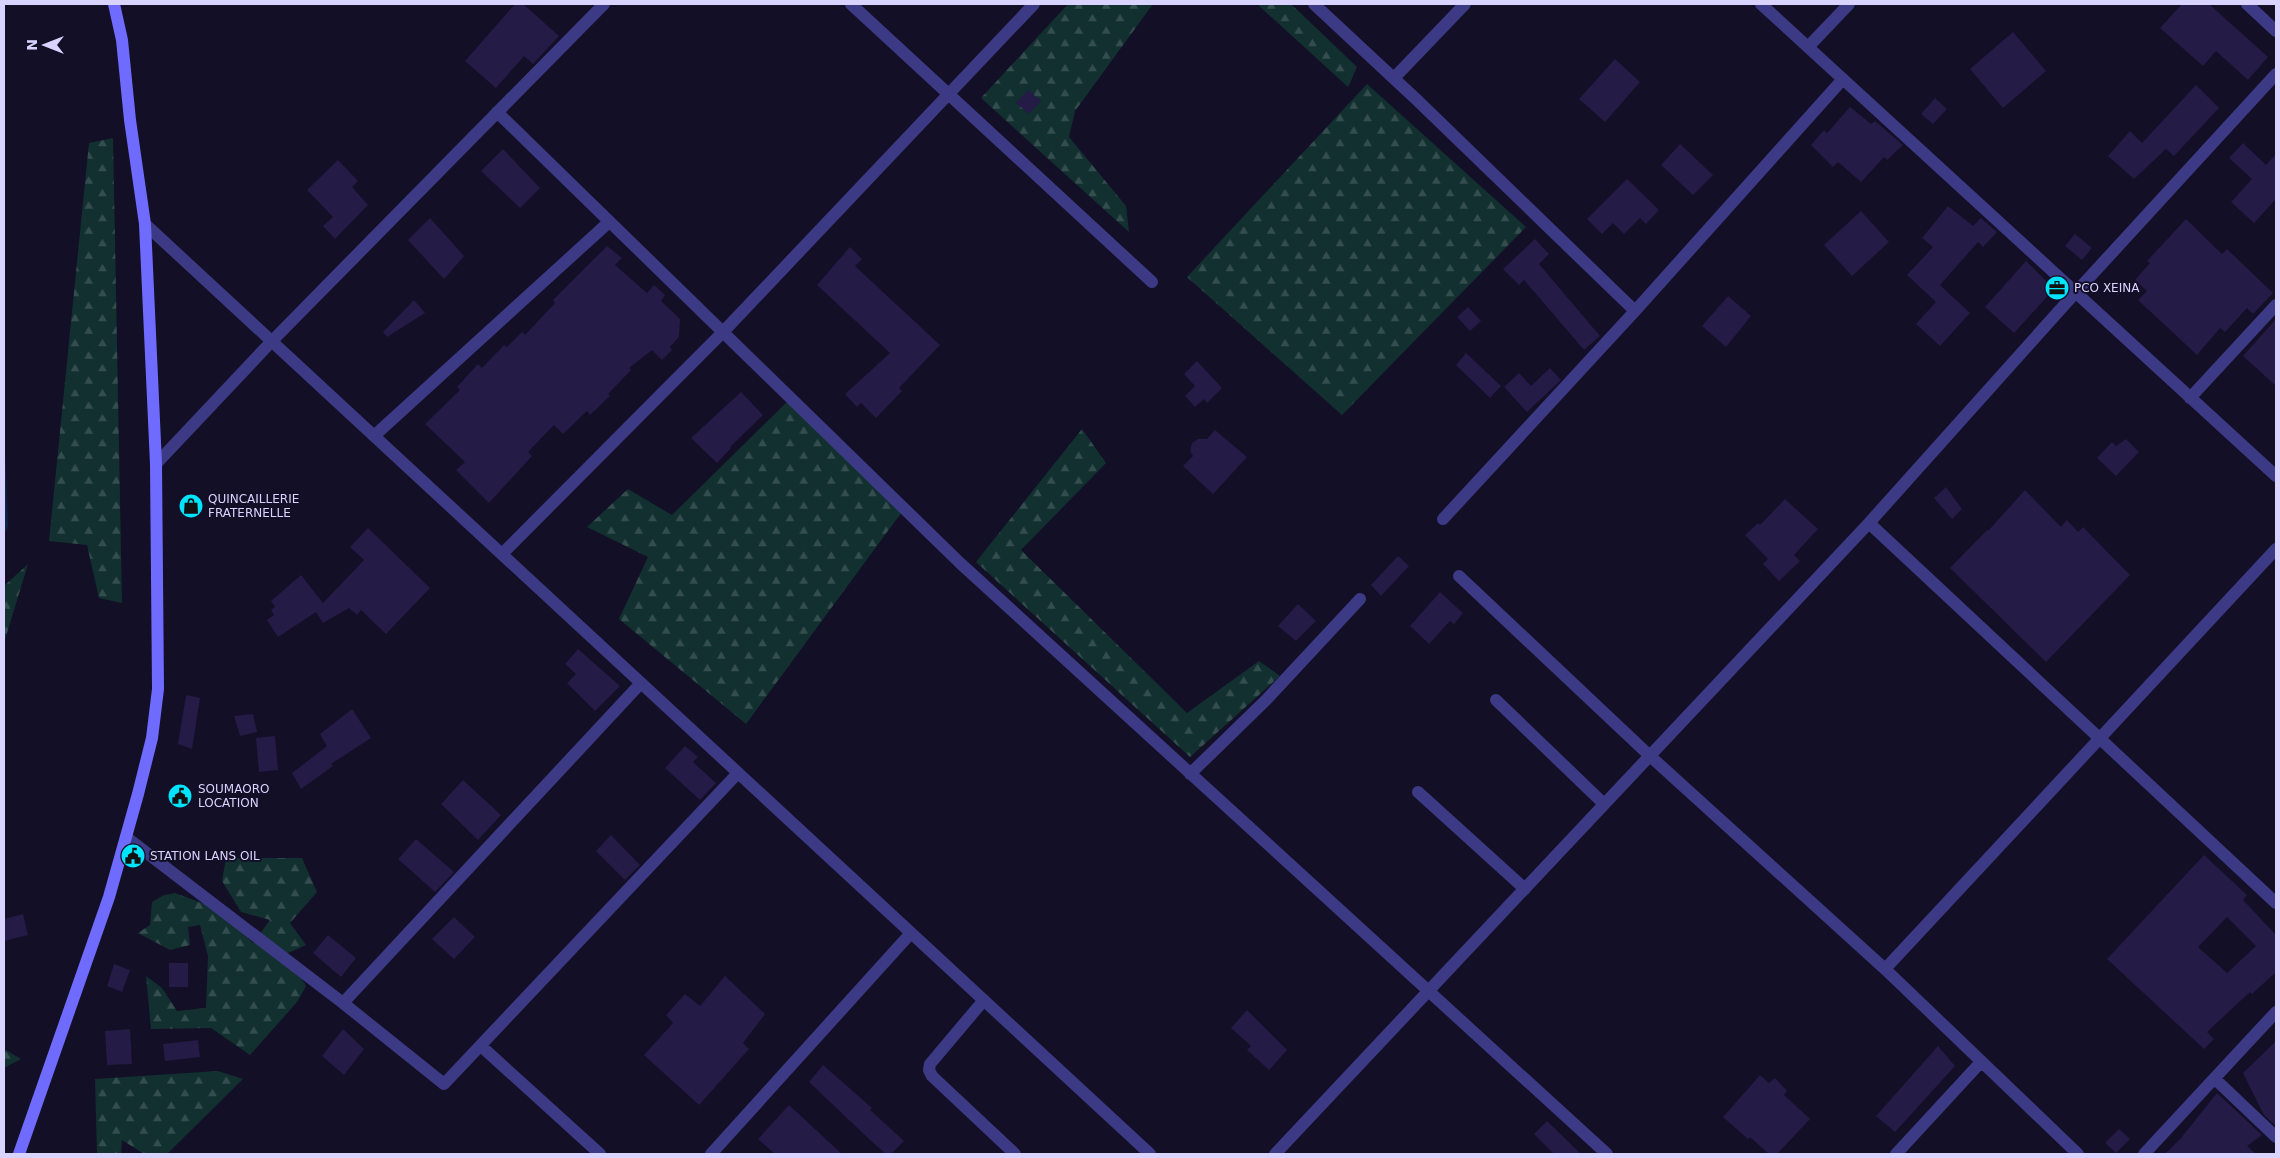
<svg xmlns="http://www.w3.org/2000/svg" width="2280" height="1158" font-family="'DejaVu Sans',sans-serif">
  <defs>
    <pattern id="forest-firs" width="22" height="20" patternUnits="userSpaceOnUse" patternTransform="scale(1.25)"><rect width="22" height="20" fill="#12302f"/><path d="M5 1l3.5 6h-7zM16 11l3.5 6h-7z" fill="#344d4e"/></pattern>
  </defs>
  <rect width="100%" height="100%" fill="#130f26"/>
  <path fill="url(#forest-firs)" d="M 1068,4 L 1153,4 L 1075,111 L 1069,137 L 1126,206 L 1129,232 L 981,98 Z
    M 1257,4 L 1291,4 L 1357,67 L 1348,87 Z
    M 1367,84 L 1526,227 L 1342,415 L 1187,277 Z
    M 113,138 L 122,603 L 99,598 L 87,545 L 49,541 L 89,143 Z
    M 790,399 L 904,509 L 746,724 L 619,619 L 648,557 L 587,527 L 628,489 L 672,515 Z
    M 1082,429 L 1106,463 L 1021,550 L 1187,713 L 1259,661 L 1280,676 L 1190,757 L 976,562 Z
    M 28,564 L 4,643 L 4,586 Z
    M 226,858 L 302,858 L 317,892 L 290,923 L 306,945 L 286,954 L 306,986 L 297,1002 L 250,1055 L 211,1028 L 151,1029 L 146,976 L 162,988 L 177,1011 L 206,1008 L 208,956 L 200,925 L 188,927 L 190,945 L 170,950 L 138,933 L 150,925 L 152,902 L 164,895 L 175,893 L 218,909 L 253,943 L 270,920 L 241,912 L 222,881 Z
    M 4,1049 L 21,1059 L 4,1068 Z
    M 218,1071 L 243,1079 L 167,1154 L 144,1154 L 122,1140 L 121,1154 L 97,1154 L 95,1079 Z"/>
  <path fill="#0c2248" d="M 4,425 L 8,526 L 4,535 Z"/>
  <path fill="#241b47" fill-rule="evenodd" d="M 515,4 L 523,4 L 559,36 L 533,64 L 524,56 L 496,88 L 465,61 Z
    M 2182,4 L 2209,4 L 2268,57 L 2248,80 L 2216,51 L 2203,66 L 2160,28 Z
    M 2013,32 L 2046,71 L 2003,108 L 1970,69 Z
    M 1615,59 L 1640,82 L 1605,122 L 1579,99 Z
    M 2196,85 L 2219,108 L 2174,156 L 2166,149 L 2134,179 L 2108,156 L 2130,131 L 2142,143 Z
    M 1028,90 L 1041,101 L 1029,114 L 1016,103 Z
    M 1935,98 L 1947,109 L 1933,124 L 1921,114 Z
    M 1850,107 L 1871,124 L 1875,121 L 1903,145 L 1887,160 L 1884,157 L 1861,182 L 1838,162 L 1833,167 L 1811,145 L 1824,130 L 1827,133 Z
    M 2243,143 L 2266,165 L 2276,154 L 2276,199 L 2254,223 L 2231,202 L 2252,179 L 2229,158 Z
    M 1680,144 L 1713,175 L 1693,195 L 1661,165 Z
    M 503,149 L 540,188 L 520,208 L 481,171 Z
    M 338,160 L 358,181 L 352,187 L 368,205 L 335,239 L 323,226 L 333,217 L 307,190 Z
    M 1627,179 L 1659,210 L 1646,224 L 1640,218 L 1624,234 L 1613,223 L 1602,234 L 1587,219 Z
    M 1948,206 L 1973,226 L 1981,218 L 1997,232 L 1983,247 L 1978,242 L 1940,285 L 1970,313 L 1940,346 L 1916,324 L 1936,302 L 1907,275 L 1933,247 L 1922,238 Z
    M 1861,211 L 1889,242 L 1852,276 L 1824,245 Z
    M 430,218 L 464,256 L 444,279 L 408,240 Z
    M 2186,219 L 2222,254 L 2227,249 L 2273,293 L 2253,314 L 2247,308 L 2225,332 L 2220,328 L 2197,355 L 2138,300 L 2147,291 L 2135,280 L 2150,263 L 2147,261 Z
    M 2075,234 L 2092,248 L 2082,260 L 2065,246 Z
    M 1535,239 L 1549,254 L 1539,264 L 1600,336 L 1584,350 L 1524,280 L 1519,285 L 1503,269 Z
    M 607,246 L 622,258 L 615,265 L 647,293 L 654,285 L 665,295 L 661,301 L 680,319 L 679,337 L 670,347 L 672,350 L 662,360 L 652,350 L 629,368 L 631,370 L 608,394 L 610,396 L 590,415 L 587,411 L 563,434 L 554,425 L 528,452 L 532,456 L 489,503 L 456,470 L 465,462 L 425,424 L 460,390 L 457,387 L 478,364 L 482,368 L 504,345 L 507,347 L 522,332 L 525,335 L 555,303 L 553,300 Z
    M 850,247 L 862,259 L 855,266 L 940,345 L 899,388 L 902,391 L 876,418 L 861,403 L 857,407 L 845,394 L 890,353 L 817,285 Z
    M 2026,261 L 2054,289 L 2014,333 L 1985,307 Z
    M 1728,296 L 1751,316 L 1726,347 L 1702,326 Z
    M 414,300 L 425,313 L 387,337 L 383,332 Z
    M 1468,307 L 1481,321 L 1470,331 L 1457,317 Z
    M 2276,319 L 2276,386 L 2243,356 Z
    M 1466,353 L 1501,386 L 1490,398 L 1456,365 Z
    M 1197,361 L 1222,388 L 1207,403 L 1204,399 L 1195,407 L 1185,396 L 1195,386 L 1184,374 Z
    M 1550,368 L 1561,380 L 1527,412 L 1504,387 L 1519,373 L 1531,386 Z
    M 741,392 L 763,415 L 730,447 L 731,448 L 717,463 L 691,438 Z
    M 1215,430 L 1247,457 L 1213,494 L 1183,466 L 1193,456 L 1190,451 L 1192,443 L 1198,439 L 1207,439 Z
    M 2126,439 L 2139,452 L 2116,476 L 2097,458 L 2112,442 L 2116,446 Z
    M 1946,487 L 1962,509 L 1952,519 L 1934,498 Z
    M 2025,490 L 2061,527 L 2067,520 L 2078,532 L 2083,527 L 2130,575 L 2046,662 L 1950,568 L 1987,530 L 1988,531 Z
    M 1785,499 L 1818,529 L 1794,555 L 1800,561 L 1779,581 L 1763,564 L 1768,559 L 1745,535 L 1758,523 L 1760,525 Z
    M 368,528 L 430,588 L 386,634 L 361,610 L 357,615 L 349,608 L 323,623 L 316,612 L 278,637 L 267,620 L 274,615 L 271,610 L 275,607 L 271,601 L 301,575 L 323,603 L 364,560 L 350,547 Z
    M 1398,556 L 1409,566 L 1381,596 L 1371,585 Z
    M 1440,592 L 1463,613 L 1454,624 L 1450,621 L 1429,644 L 1410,626 Z
    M 1298,604 L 1316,621 L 1296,641 L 1278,626 Z
    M 578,649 L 620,686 L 595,711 L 567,683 L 576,674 L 565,664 Z
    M 186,695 L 200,698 L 192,749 L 178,744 Z
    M 352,709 L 371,738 L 331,764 L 333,766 L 301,789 L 292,773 L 327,746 L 320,734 Z
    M 253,714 L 257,732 L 240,736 L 234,716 Z
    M 275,736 L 278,770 L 259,772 L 256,738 Z
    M 685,746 L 698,757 L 693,762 L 716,783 L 700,800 L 665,768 Z
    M 463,780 L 501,815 L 478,840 L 441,804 Z
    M 611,835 L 640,865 L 625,880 L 596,851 Z
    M 416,839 L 454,872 L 435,892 L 398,859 Z
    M 2204,855 L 2247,895 L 2243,900 L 2276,935 L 2276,972 L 2252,994 L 2250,992 L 2207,1032 L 2214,1039 L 2204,1049 L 2107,959 ZM 2227,917 L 2256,946 L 2227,973 L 2198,947 Z
    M 23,914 L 28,935 L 4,941 L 4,919 Z
    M 454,917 L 475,937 L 454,959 L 432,939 Z
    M 328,935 L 356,958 L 341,977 L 313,953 Z
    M 169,963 L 188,963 L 188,987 L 169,987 Z
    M 114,964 L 130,970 L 122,992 L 107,986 Z
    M 725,976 L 765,1014 L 743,1043 L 749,1049 L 699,1105 L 644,1055 L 673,1023 L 666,1015 L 685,994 L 700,1006 Z
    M 1247,1010 L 1287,1050 L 1269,1070 L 1247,1050 L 1251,1046 L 1231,1028 Z
    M 130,1029 L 132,1064 L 107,1065 L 105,1031 Z
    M 343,1029 L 364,1049 L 344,1075 L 322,1056 Z
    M 198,1040 L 200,1057 L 165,1061 L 163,1044 Z
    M 2276,1041 L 2276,1126 L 2264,1115 L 2243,1073 Z
    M 1938,1046 L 1955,1066 L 1895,1132 L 1876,1116 Z
    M 823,1065 L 872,1108 L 870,1110 L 904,1141 L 891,1154 L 886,1154 L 869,1139 L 809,1082 Z
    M 1760,1075 L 1769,1083 L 1775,1078 L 1787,1091 L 1784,1095 L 1810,1119 L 1777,1154 L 1769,1154 L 1750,1137 L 1748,1139 L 1723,1117 Z
    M 2217,1093 L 2262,1135 L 2247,1146 L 2256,1154 L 2165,1154 L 2181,1138 Z
    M 789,1105 L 842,1154 L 775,1154 L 758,1139 Z
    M 1547,1121 L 1581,1154 L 1554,1154 L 1534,1134 Z
    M 2119,1129 L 2130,1139 L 2116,1153 L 2105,1143 Z"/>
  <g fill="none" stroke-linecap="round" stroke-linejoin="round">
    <path stroke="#3d3a85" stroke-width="12" d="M 851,4 L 1152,282
      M 1314,4 L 1417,100 L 1635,311
      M 1761,4 L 2276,476
      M 2247,4 L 2276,31
      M 1808,47 L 1849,4
      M 1394,78 L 1465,4
      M 497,112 L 960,563 L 1607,1154
      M 145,224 L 1150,1154
      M 2190,398 L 2276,305
      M 374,436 L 609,222
      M 156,464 L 272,341 L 604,4
      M 1443,519 L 1635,311 L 1843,79
      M 1869,523 L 2276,903
      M 502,554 L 724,331 L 1034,4
      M 1459,576 L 1650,756 L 1885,969 L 2078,1154
      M 1496,700 L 1604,804
      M 1190,774 L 1265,701 L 1360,599
      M 1418,792 L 1525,889
      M 126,837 L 343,1003 L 444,1084 L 738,773
      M 1885,969 L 2276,549
      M 984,1000 L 930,1064 L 929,1070 L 932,1076 L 1015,1154
      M 343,1003 L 641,683
      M 481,1046 L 600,1154
      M 2215,1079 L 2276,1137
      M 711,1154 L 911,933
      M 1275,1154 L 1869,523 L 2076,292 L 2276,74
      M 1896,1154 L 1981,1062
      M 2144,1154 L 2276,1012"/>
    <path stroke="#6f6bff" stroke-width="12" d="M 19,1154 L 109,897 L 138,794 L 152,738 L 158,689 L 156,464 L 145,224 L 130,120 L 122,40 L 114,4"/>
  </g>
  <defs>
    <symbol id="office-disc" viewBox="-11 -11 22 22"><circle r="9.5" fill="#00e5ff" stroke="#130f26"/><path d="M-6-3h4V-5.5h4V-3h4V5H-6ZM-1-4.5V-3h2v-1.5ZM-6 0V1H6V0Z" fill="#111"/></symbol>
    <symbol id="shop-disc" viewBox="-11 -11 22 22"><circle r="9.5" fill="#00e5ff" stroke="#130f26"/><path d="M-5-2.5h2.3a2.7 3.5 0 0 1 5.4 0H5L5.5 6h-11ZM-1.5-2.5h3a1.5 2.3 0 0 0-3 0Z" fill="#111"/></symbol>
    <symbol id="civic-disc" viewBox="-11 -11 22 22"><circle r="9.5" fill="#00e5ff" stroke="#130f26"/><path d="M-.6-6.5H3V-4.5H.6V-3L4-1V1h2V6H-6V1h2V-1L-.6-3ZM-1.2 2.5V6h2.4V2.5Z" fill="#111"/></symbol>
  </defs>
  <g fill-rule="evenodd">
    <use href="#office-disc" x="2043" y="274" width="28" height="28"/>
    <use href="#shop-disc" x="177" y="492" width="28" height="28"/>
    <use href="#civic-disc" x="166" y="782" width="28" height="28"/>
    <use href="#civic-disc" x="119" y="842" width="28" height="28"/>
  </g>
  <g text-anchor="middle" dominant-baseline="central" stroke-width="4" stroke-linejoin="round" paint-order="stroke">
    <g font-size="12" fill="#d9d4ff" stroke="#130f26" text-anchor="start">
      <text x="2074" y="288">PCO XEINA</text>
      <text x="208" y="499">QUINCAILLERIE<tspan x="208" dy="14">FRATERNELLE</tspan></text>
      <text x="198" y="789">SOUMAORO<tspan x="198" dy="14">LOCATION</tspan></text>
      <text x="150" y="856">STATION LANS OIL</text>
    </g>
  </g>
  <rect width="2280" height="1158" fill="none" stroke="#d9d4ff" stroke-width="10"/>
  <g transform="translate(45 45) rotate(270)" stroke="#130f26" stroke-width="4" paint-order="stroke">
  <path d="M0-4L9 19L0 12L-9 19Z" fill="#d9d4ff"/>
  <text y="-8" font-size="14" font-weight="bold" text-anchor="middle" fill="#d9d4ff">N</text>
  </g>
</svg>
